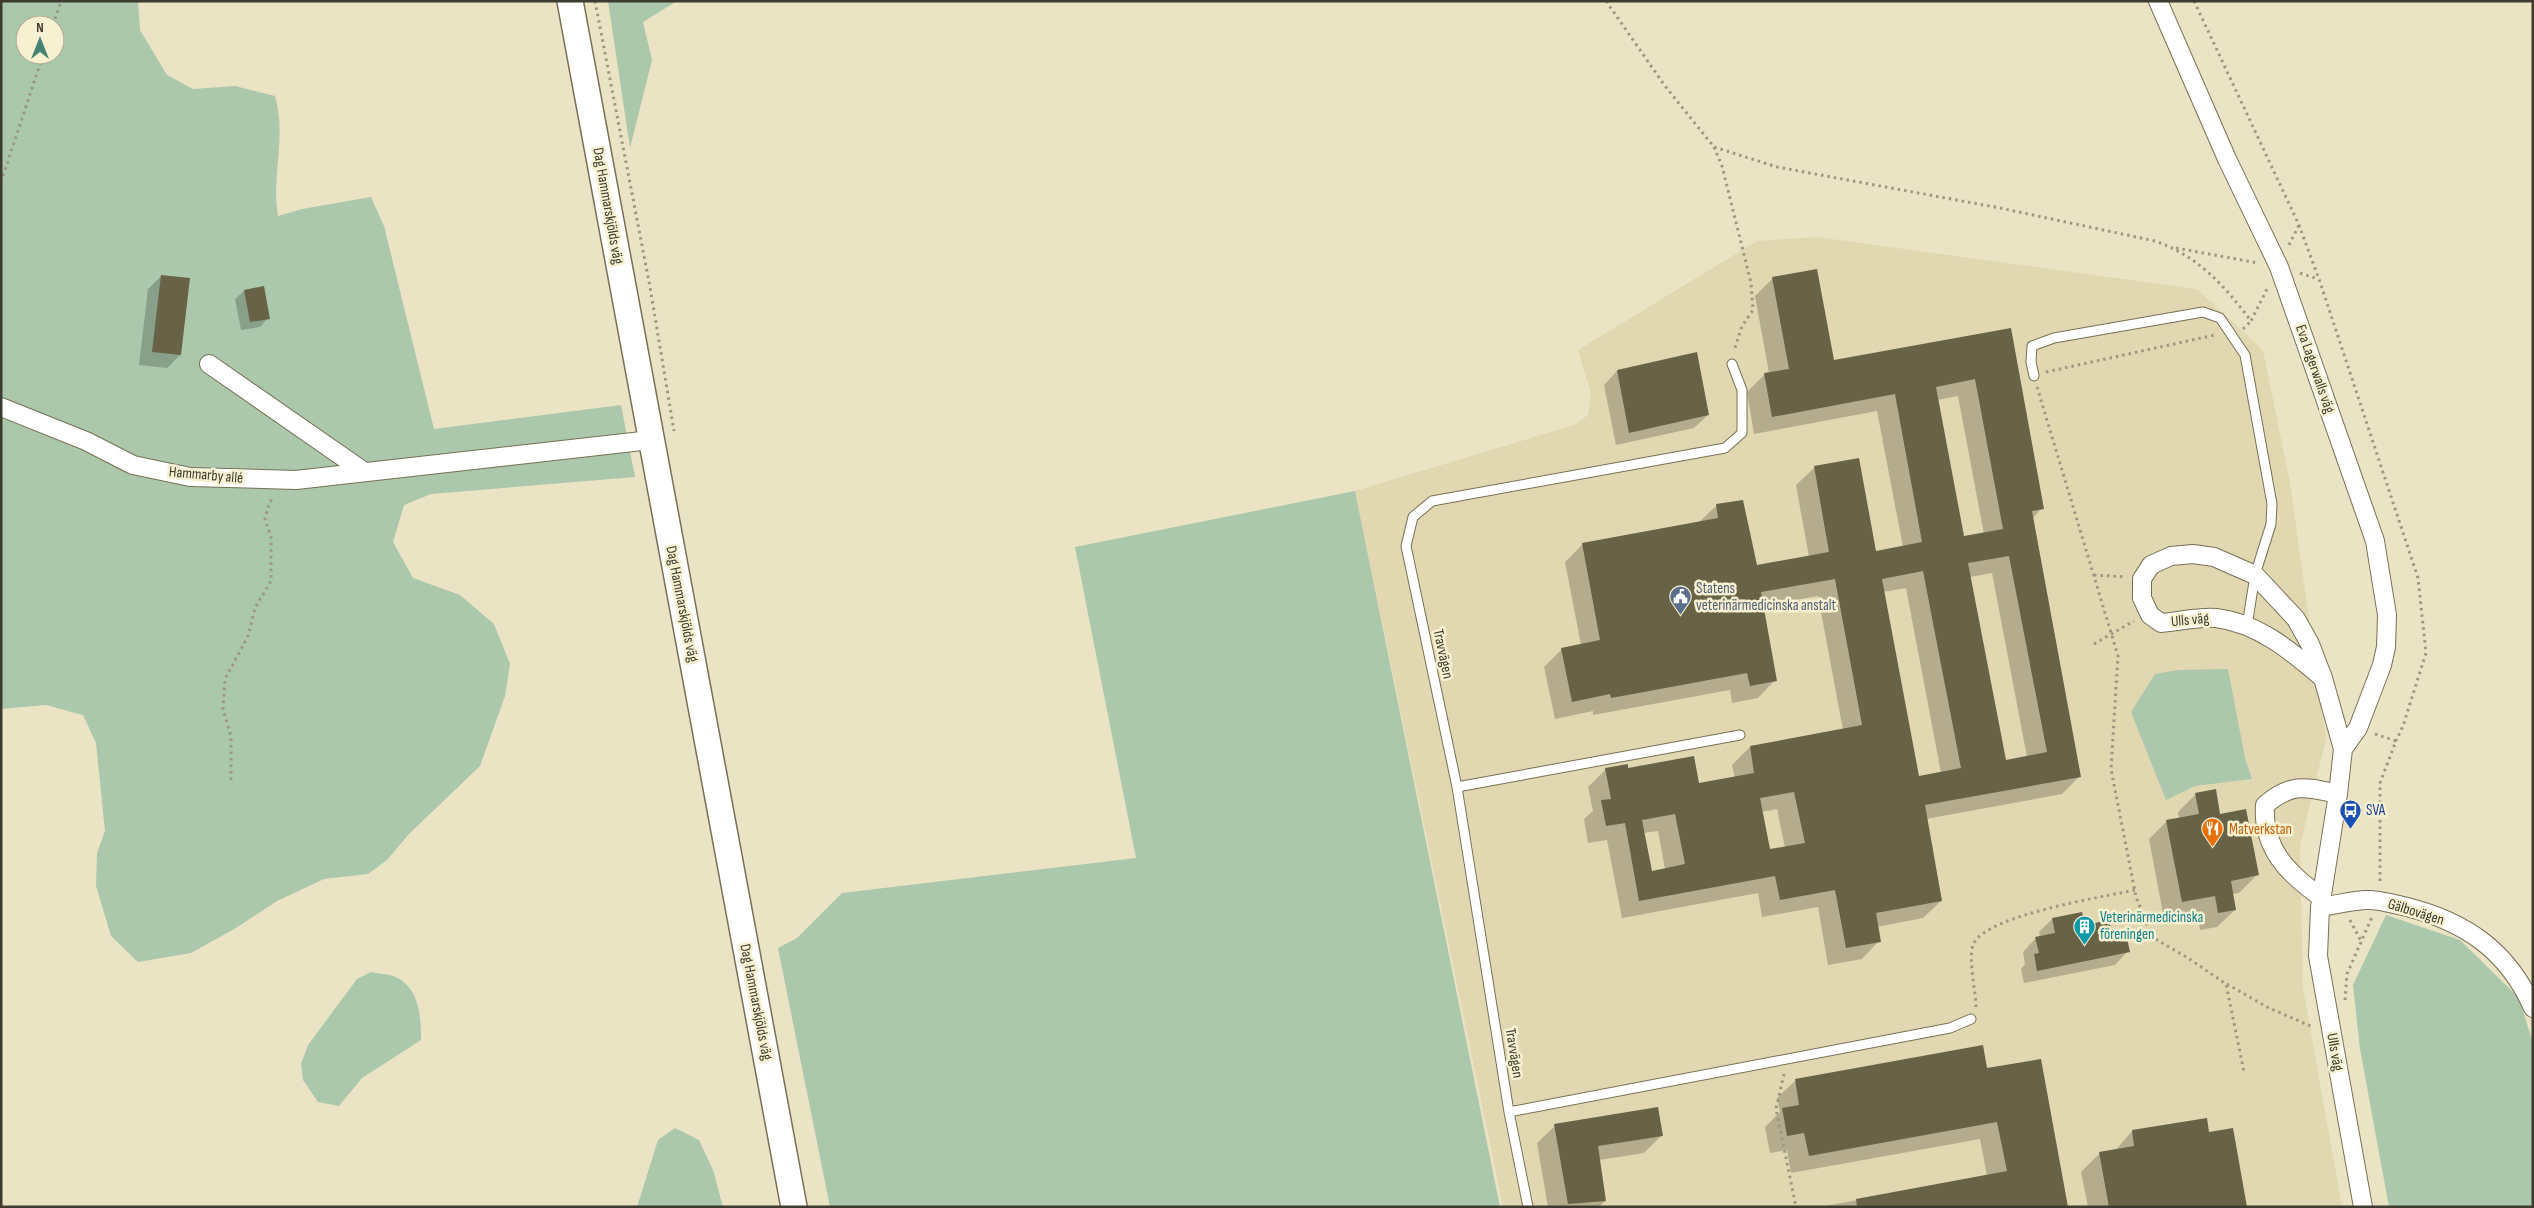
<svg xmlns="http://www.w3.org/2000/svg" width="2534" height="1208" font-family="'Sofia Sans Condensed',sans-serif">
  <rect width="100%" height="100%" fill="#ebe4c4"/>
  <path fill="#e1d8b1" d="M 1817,237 L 2197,289 L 2263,350 L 2290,483 L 2326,739 L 2300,845 L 2303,988 L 2342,1207 L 1503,1207 L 1355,491 L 1574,425 L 1588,415 L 1591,394 L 1578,350 L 1757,241 Z"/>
  <path fill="#abc7ac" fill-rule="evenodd" d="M 1,1 L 138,1 L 140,30 L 167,75 L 193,89 L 235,86 L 275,96 C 287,137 271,176 278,216 L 302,209 L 371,197 L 384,226 L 434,429 L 621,405 L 635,477 L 431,494 L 404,505 L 393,542 L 413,578 L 460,595 L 494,624 L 510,664 L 505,696 L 480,766 L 409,834 L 387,860 L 368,874 L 324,879 L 277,901 L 236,928 L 191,953 L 138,962 L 111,936 L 96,886 L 97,853 L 105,831 L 96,743 L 83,715 L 46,705 L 1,709 ZM 25,25 L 55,25 L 55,55 L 25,55 Z
    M 608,1 L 677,1 L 643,22 L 652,60 L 630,148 Z
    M 1355,491 L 1500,1207 L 830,1207 L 778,948 L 797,938 L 842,893 L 1136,858 L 1075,547 Z
    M 2228,669 L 2245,758 L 2252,779 L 2195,786 L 2166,800 L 2131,712 L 2155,674 L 2179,670 Z
    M 2386,915 L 2460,940 L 2519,998 L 2533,1043 L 2533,1207 L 2389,1207 L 2360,1049 L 2353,985 Z
    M 371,972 C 379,974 391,974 398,978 C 420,991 421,1017 421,1040 L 362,1078 L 339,1106 L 318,1102 L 303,1080 L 301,1064 L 308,1045 L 357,979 Z
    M 675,1128 L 699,1140 L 713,1170 L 723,1207 L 637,1207 L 658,1140 Z"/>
  <path fill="#0003" fill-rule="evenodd" d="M 161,276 L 180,355 L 167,368 L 139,365 L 148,289 Z
    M 1773,278 L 1833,362 L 2010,329 L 2042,508 L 2033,518 L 2080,776 L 2062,794 L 1926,819 L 1941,901 L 1923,918 L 1877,927 L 1879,941 L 1862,959 L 1828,965 L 1818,907 L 1762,917 L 1758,893 L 1622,918 L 1607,840 L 1588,843 L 1584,819 L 1593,811 L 1588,787 L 1606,769 L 1627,770 L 1698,784 L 1735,778 L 1732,765 L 1750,747 L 1843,730 L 1818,596 L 1762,606 L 1775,680 L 1758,698 L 1732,703 L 1730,690 L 1593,715 L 1593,711 L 1555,719 L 1544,667 L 1562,649 L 1581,645 L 1565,562 L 1583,544 L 1699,522 L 1716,506 L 1742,501 L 1756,566 L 1809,557 L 1796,485 L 1814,468 L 1858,459 L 1875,552 L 1903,547 L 1877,411 L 1754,434 L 1747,392 L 1765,374 L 1769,373 L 1755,296 ZM 1958,396 L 1984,534 L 1963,537 L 1937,400 ZM 1992,573 L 2027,757 L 2005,761 L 1970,577 ZM 1906,588 L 1941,773 L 1918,778 L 1883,592 ZM 1777,809 L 1785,848 L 1769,851 L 1761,812 ZM 1658,831 L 1665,869 L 1651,872 L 1643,833 Z
    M 263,287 L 268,318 L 260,327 L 241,330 L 235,299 L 244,291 Z
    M 1617,371 L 1708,415 L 1694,428 L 1616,445 L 1604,385 Z
    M 2196,794 L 2219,815 L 2257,875 L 2239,893 L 2232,894 L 2235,910 L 2217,927 L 2200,930 L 2197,913 L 2164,919 L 2149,839 L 2167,821 L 2179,819 L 2178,812 Z
    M 2052,919 L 2084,926 L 2128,951 L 2115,965 L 2024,983 L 2021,969 L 2025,964 L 2023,952 L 2036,938 L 2040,937 L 2039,932 Z
    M 1986,1070 L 2066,1207 L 1820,1207 L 1987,1176 L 1980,1139 L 1791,1173 L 1787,1150 L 1770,1153 L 1765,1127 L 1780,1112 L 1777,1098 L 1795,1081 Z
    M 1555,1126 L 1662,1135 L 1644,1153 L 1599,1160 L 1605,1201 L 1599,1207 L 1548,1207 L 1537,1143 Z
    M 2132,1131 L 2208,1134 L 2246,1207 L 2088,1207 L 2081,1172 L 2099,1154 L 2115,1151 Z"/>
  <path fill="#686246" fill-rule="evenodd" d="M 1817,269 L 1834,360 L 2011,328 L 2044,509 L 2032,511 L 2081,777 L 1925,805 L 1942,901 L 1876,913 L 1881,942 L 1846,948 L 1835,890 L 1780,900 L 1775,876 L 1639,901 L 1625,823 L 1606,826 L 1601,800 L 1611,799 L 1605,768 L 1628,764 L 1628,768 L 1694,756 L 1699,783 L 1754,773 L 1750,746 L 1862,725 L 1835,579 L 1761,592 L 1777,681 L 1750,686 L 1747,673 L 1611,698 L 1610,694 L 1572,702 L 1561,648 L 1600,640 L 1582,543 L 1718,518 L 1716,504 L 1743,500 L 1757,565 L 1829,552 L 1814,466 L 1859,458 L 1876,551 L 1922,542 L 1895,394 L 1772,417 L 1764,373 L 1789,369 L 1772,277 ZM 1975,379 L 2003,529 L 1964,536 L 1936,387 ZM 2009,556 L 2047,752 L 2006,760 L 1968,563 ZM 1923,571 L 1961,768 L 1919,776 L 1882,579 ZM 1794,792 L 1805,843 L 1770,849 L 1760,798 ZM 1675,814 L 1685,864 L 1652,871 L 1642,820 Z
    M 161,275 L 190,278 L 181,355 L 152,352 Z
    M 264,286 L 270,319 L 250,322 L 244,290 Z
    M 1697,352 L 1709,415 L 1629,433 L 1617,370 Z
    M 2216,789 L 2220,814 L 2246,809 L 2259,875 L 2231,881 L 2236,910 L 2218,913 L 2215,896 L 2182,902 L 2166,820 L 2199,814 L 2195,793 Z
    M 2082,912 L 2085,925 L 2109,920 L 2112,932 L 2125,929 L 2130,952 L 2037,971 L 2034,954 L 2039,953 L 2035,937 L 2055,933 L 2052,918 Z
    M 1983,1045 L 1987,1068 L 2041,1059 L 2068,1207 L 1857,1207 L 1856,1199 L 2007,1171 L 1997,1122 L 1809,1156 L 1804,1133 L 1787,1136 L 1782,1108 L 1799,1105 L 1795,1079 Z
    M 1658,1107 L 1663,1136 L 1598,1146 L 1606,1201 L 1568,1204 L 1554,1124 Z
    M 2207,1118 L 2209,1132 L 2233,1128 L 2247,1207 L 2109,1207 L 2099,1152 L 2134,1146 L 2132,1130 Z"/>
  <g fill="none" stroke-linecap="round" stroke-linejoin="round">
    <defs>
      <path id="lane" d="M 2034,376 L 2031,362 L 2032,346 L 2054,338 L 2203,312 L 2220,318 L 2245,355 L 2272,504 L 2271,524 L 2255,575 L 2247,626
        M 1457,787 L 1740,735
        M 1509,1112 L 1950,1028 L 1971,1019
        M 1528,1207 L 1509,1112 L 1457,787 L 1406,546 L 1413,517 L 1432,501 L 1725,448 L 1742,433 L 1742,390 L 1732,364"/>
      <path id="street" d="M 2158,1 L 2227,159 L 2279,267 L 2375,541 L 2387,615 L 2386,647 L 2382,665 L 2358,728 L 2343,749
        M 209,364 L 363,471
        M 1,407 L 86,441 L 133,465 L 190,477 L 296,480 L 651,440
        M 2323,678 C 2291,651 2258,623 2216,618 C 2200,616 2178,622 2161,623 L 2150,615 L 2142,598 L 2142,579 L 2151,565 L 2171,556 L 2193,554 L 2214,557 L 2255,575 L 2296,619 L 2310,644 L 2323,678 L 2343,749 L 2338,794 L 2320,907 L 2318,956 L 2363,1207
        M 2321,897 C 2288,874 2262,848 2265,805 C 2292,782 2306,787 2338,794
        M 2320,907 C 2335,905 2350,901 2365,900 C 2379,899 2393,904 2407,907 C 2466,922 2508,951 2533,1008"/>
      <path id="secondary" d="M 570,1 L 794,1207"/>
    </defs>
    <use href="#lane" stroke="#777054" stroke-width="11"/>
    <use href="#street" stroke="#777054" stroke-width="20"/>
    <use href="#secondary" stroke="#777054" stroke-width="28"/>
    <path stroke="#9c9780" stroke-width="3" stroke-dasharray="2.5 4" stroke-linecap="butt" d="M 595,1 L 650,287 L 674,431
      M 1606,1 L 1665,86 L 1714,147 L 1777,167 L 2000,208 L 2155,241 C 2198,256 2224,285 2251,321 L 2267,289
      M 2194,1 L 2299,225 L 2319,279 L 2418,578 L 2426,653 L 2403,726 L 2396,741
      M 53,25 L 61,1
      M 1714,147 L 1722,166 L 1751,283 L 1753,310 L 1742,326 L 1734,351
      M 1,182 L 43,55
      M 2289,245 L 2299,225
      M 2176,248 L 2258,263
      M 2300,273 L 2318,279
      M 2243,329 L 2251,321
      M 2046,372 L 2215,335
      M 2037,387 L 2118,656 L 2111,769 L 2136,897 L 2152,937 L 2188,958 L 2226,984 L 2244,1072
      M 2094,575 L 2126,577
      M 2094,644 L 2134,621
      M 2375,734 L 2396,741 L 2380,783 L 2380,884
      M 231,780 L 231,737 L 223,709 L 225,679 L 248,636 L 255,608 L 271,581 L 271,537 L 265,519 L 269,503 L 273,498
      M 2350,920 L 2361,941
      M 2227,984 L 2267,1007 L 2313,1027
      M 2345,1000 L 2347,974 L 2372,917
      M 1976,1007 C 1976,991 1967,956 1974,943 C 1988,915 2103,897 2135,890
      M 1784,1074 L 1776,1109 L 1796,1207"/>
    <use href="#lane" stroke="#fff" stroke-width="9"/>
    <use href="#street" stroke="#fff" stroke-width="18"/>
    <use href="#secondary" stroke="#fff" stroke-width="25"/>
  </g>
  <defs>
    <symbol id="civic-pin" viewBox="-11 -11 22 30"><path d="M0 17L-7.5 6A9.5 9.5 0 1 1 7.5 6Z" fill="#5c6f8a" stroke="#f8f1d1"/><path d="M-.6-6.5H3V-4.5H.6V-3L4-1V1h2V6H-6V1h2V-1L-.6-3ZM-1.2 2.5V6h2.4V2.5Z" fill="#fff"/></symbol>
    <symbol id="bus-pin" viewBox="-11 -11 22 30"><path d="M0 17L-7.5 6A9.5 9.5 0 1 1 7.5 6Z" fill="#1a4fb4" stroke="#f8f1d1"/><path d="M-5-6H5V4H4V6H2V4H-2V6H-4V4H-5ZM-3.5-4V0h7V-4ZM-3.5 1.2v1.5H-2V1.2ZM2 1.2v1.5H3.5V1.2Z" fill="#fff"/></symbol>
    <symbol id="restaurant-pin" viewBox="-11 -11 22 30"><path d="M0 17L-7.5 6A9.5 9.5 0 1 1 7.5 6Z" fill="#e8710a" stroke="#f8f1d1"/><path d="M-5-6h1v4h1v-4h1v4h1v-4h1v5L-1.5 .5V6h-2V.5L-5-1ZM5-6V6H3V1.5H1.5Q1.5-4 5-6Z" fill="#fff"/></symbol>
    <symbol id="building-pin" viewBox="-11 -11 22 30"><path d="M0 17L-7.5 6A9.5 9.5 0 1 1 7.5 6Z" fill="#0f9aa8" stroke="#f8f1d1"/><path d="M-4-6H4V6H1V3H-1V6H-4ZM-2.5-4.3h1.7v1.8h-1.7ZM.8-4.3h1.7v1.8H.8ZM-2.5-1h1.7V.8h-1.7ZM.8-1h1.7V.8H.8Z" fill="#fff"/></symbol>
  </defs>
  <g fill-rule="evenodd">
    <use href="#civic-pin" x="1668" y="584" width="25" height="34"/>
    <use href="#bus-pin" x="2338" y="798" width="25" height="34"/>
    <use href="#restaurant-pin" x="2200" y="816" width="25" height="34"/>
    <use href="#building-pin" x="2072" y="914" width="25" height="34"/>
  </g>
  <g text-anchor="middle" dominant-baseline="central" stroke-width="5" stroke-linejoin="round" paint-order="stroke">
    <g font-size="15" fill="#3d3a2e" stroke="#f8f1d1">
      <text transform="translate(608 206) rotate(80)">Dag Hammarskjölds väg</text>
      <text transform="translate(2315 369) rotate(71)">Eva Lagerwalls väg</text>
      <text transform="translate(206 475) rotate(5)">Hammarby allé</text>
      <text transform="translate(682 604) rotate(79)">Dag Hammarskjölds väg</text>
      <text transform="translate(2190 620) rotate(-5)">Ulls väg</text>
      <text transform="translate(1443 654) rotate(78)">Travvägen</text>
      <text transform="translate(2416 912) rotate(17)">Gälbovägen</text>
      <text transform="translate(756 1002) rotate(79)">Dag Hammarskjölds väg</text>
      <text transform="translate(2335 1052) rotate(80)">Ulls väg</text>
      <text transform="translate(1514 1053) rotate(81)">Travvägen</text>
    </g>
    <g font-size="15" fill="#4e5e75" stroke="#f8f1d1" text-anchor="start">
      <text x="1696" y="588">Statens<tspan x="1696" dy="17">veterinärmedicinska anstalt</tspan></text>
    </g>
    <g font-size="15" fill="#164399" stroke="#f8f1d1" text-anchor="start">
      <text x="2366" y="810">SVA</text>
    </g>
    <g font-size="15" fill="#c56008" stroke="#f8f1d1" text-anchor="start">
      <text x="2229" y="829">Matverkstan</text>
    </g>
    <g font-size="15" fill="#0d838f" stroke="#f8f1d1" text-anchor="start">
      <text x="2100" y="917">Veterinärmedicinska<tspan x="2100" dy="17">föreningen</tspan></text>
    </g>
  </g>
  <rect width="2534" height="1208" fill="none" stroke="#3d3a2e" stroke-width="5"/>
  <g transform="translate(40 40)"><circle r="24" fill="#f8f1d1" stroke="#ada890"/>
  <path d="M0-4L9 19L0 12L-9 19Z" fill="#438473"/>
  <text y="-8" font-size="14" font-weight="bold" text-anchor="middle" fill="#3d3a2e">N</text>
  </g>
</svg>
